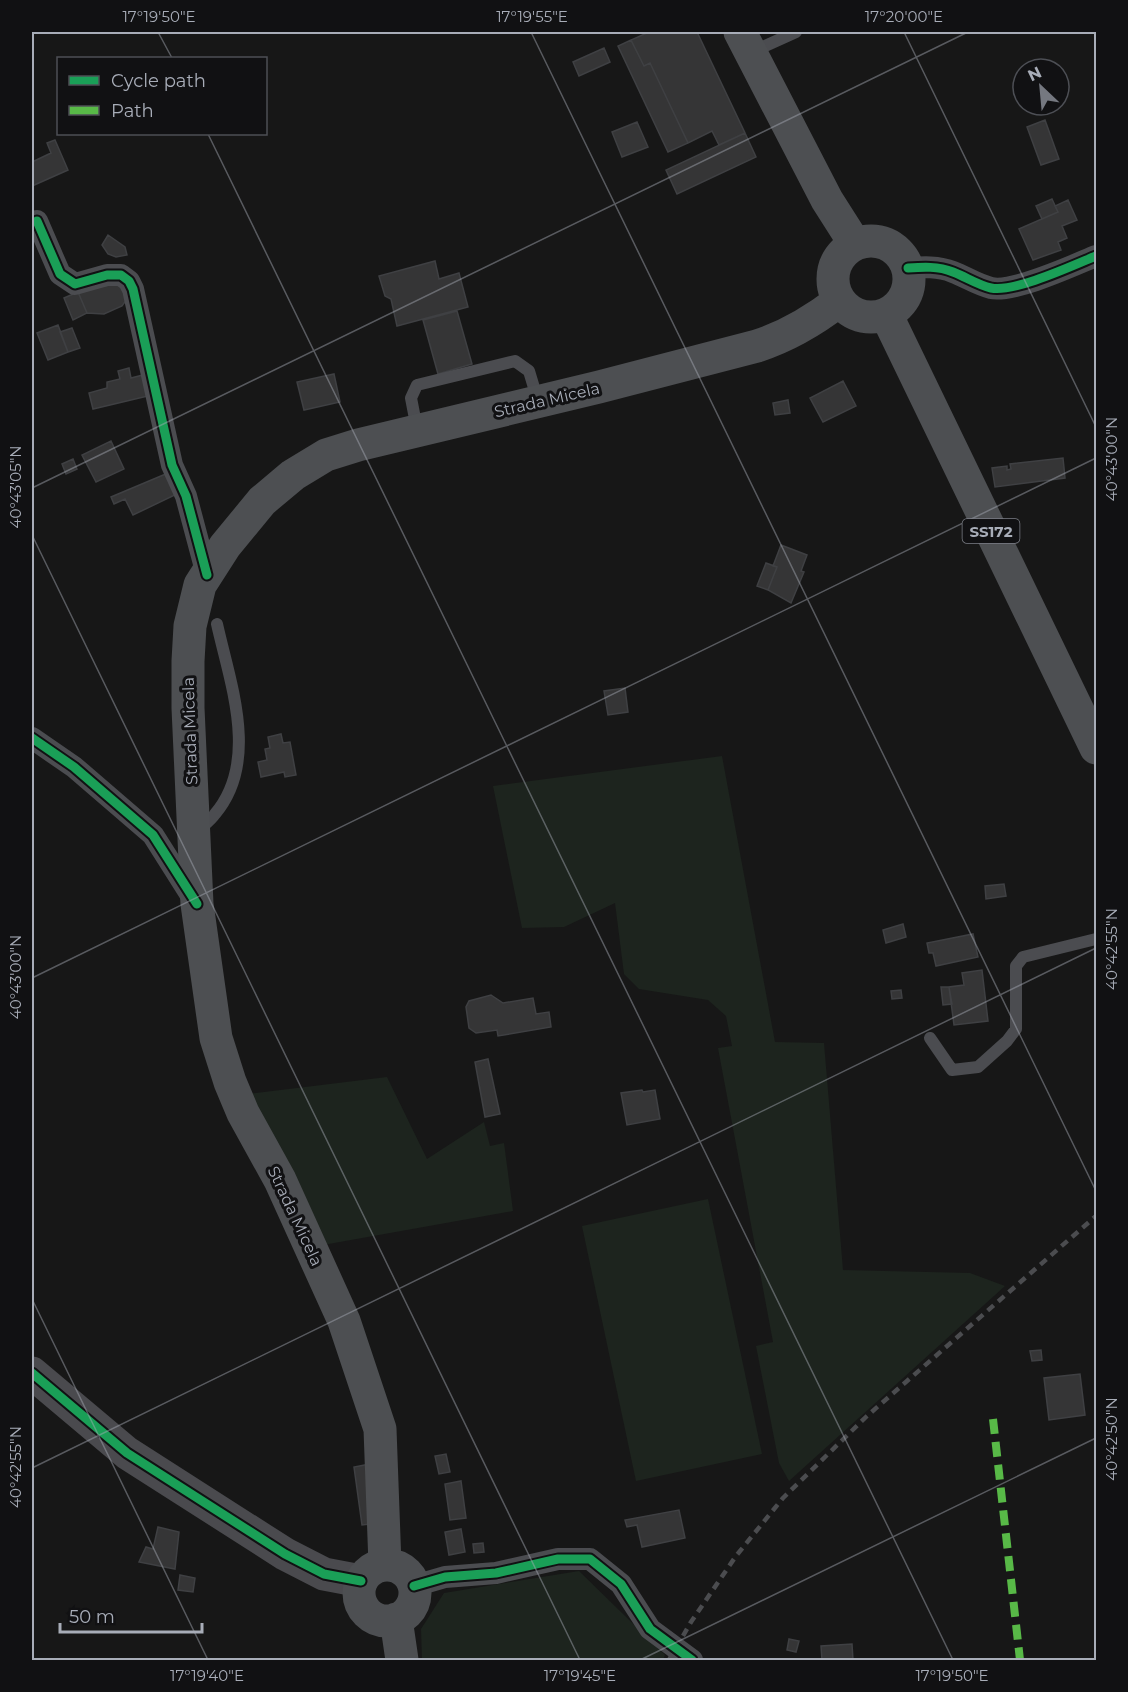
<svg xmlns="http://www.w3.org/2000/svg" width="1128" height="1692" font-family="Montserrat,sans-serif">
  <rect width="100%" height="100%" fill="#171717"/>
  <path fill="#1d241e" d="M 722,756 L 775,1042 L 824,1043 L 843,1270 L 970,1273 L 1005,1286 L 789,1481 L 779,1463 L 756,1346 L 773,1342 L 718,1048 L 732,1046 L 726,1016 L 708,1000 L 639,989 L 624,974 L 615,903 L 564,927 L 522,928 L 493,786 Z
    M 387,1077 L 427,1159 L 484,1122 L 490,1146 L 504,1143 L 513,1211 L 323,1245 L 247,1094 Z
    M 708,1199 L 762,1454 L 636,1481 L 582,1226 Z
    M 579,1571 L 665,1655 L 663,1660 L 422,1660 L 421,1629 L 444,1593 Z"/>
  <path fill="#353536" stroke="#3f4043" stroke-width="1.5" d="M 649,32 L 697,32 L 745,133 L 719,145 L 712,131 L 688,143 L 650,63 L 644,66 L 631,40 Z
    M 631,40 L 644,66 L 650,63 L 688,143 L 668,152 L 618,46 Z
    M 604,48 L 610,62 L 579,76 L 573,62 Z
    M 1045,120 L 1059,159 L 1041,165 L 1027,127 Z
    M 637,122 L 648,147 L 622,157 L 612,132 Z
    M 745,133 L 756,157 L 677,194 L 666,170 Z
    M 55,140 L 68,170 L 32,186 L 32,162 L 51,153 L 47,143 Z
    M 1052,199 L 1058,212 L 1042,219 L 1036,206 Z
    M 1068,200 L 1077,220 L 1062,226 L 1067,238 L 1058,242 L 1061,250 L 1033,260 L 1019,229 L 1058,212 L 1055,206 Z
    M 108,235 L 125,247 L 127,255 L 116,257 L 108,254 L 102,245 Z
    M 435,261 L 439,279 L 459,273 L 468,307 L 397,326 L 391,299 L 385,296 L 379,276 Z
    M 118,283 L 127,299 L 122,306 L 104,314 L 87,313 L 78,292 Z
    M 78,292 L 87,313 L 73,320 L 64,298 Z
    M 457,311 L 472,364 L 438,374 L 423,320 Z
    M 58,325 L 68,352 L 48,360 L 37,333 Z
    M 72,328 L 80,348 L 68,352 L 60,332 Z
    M 129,368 L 131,378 L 143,375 L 148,396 L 93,409 L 89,393 L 107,388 L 107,382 L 120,379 L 118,371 Z
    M 334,374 L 340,402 L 304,410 L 297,382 Z
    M 843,381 L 856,406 L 823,422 L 810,398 Z
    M 788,400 L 790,413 L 775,415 L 773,403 Z
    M 111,441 L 124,469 L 96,482 L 82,455 Z
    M 1063,458 L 1065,478 L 995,487 L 992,468 L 1007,466 L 1007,470 L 1011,469 L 1010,464 Z
    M 73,459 L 77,469 L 66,474 L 62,464 Z
    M 168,473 L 179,493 L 133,515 L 125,499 L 114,504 L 111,497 Z
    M 781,545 L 807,555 L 801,571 L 804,572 L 791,603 L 768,590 L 777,567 L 773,566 Z
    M 766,563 L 777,567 L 768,590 L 757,586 Z
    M 625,688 L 628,712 L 608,715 L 604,691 Z
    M 281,734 L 283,743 L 290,742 L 296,775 L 285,777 L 284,772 L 261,777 L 258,762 L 267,760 L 265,749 L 270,748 L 268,737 Z
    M 1004,884 L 1006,896 L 986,899 L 985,886 Z
    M 903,924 L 906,937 L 886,943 L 883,930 Z
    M 973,934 L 978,957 L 936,966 L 933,953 L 929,953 L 927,943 Z
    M 982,970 L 988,1021 L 954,1025 L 949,987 L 964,985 L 962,973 Z
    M 941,987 L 949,987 L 952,1004 L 943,1005 Z
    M 901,990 L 902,998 L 892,999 L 891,991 Z
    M 491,995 L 503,1003 L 533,998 L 536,1014 L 549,1012 L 551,1027 L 498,1036 L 497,1030 L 476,1033 L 469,1028 L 466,1007 L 469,1001 Z
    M 488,1059 L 500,1114 L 485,1117 L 475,1062 Z
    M 642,1090 L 643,1092 L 655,1090 L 660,1119 L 627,1125 L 621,1093 Z
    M 1041,1350 L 1042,1360 L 1032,1361 L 1030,1351 Z
    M 1080,1374 L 1085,1415 L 1049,1420 L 1044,1378 Z
    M 446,1454 L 450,1472 L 439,1474 L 435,1456 Z
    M 370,1464 L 379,1523 L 362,1525 L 354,1467 Z
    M 461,1481 L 466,1518 L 450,1520 L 445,1484 Z
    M 679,1510 L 685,1538 L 642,1547 L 637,1525 L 627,1527 L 625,1520 Z
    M 158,1527 L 179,1532 L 175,1569 L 139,1562 L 146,1547 L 153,1549 Z
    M 461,1529 L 465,1552 L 449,1555 L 445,1532 Z
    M 483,1543 L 484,1552 L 474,1553 L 473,1544 Z
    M 180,1575 L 195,1578 L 193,1592 L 178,1590 Z
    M 789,1639 L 799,1641 L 796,1652 L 787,1650 Z
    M 852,1644 L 853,1660 L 822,1660 L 821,1646 Z"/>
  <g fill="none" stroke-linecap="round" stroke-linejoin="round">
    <path stroke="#4b4c50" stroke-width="12" d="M 752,52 L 796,32
      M 417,429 L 411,398 L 417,385 L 515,361 L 529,371 L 538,401
      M 199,830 C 204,825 211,820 215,814 C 260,761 230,683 217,624
      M 930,1038 L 952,1070 L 978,1067 L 1007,1041 L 1016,1029 L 1016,966 L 1023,957 L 1096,939"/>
    <path stroke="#4b4c50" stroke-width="22" d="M 37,221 L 60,274 L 75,284 L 107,275 L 121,275 L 129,281 L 133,289 L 172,465 L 186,496 L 207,575
      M 908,268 C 923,267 938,266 953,272 C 966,277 978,285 991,288 C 1014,293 1074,265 1096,256
      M 32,738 L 74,767 L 153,835 L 196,903
      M 414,1586 L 445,1577 L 496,1573 L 558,1559 L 590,1559 L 621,1584 L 650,1629 L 692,1660"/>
    <path stroke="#4a4a4e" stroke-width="33" d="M 32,1373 L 127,1453 L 285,1554 L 324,1574 L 361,1581"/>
    <path stroke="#4d4f52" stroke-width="33" d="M 740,32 L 827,200 L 855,244
      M833 279a38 38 0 1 1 76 0a38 38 0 1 1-76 0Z
      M 886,314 L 1096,748
      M 385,1565 L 380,1429 L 344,1321 L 280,1180 L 243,1113 L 230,1082 L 216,1038 L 197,904 L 188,708 L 188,661 L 190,626 L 200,585 L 225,546 L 262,501 L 293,475 L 326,455 L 358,445 L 599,387 L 757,346 C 788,336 813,321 839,301
      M359 1593a28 28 0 1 1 56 0a28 28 0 1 1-56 0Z
      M 396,1619 L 402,1660"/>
    <path stroke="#4b4c4f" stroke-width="4.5" stroke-dasharray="8 6" stroke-linecap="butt" d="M 669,1660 L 691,1622 L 736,1556 L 783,1498 L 867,1416 L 1096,1216"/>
    <path stroke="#58b947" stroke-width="8" stroke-dasharray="15 8" stroke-linecap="butt" d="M 993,1419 L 1020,1660"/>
    <defs>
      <path id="cycleway" d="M 37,221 L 60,274 L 75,284 L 107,275 L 121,275 L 129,281 L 133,289 L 172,465 L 186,496 L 207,575
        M 908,268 C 923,267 938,266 953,272 C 966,277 978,285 991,288 C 1014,293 1074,265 1096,256
        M 32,738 L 74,767 L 153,835 L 197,904
        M 32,1373 L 127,1453 L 285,1554 L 324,1574 L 361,1581
        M 414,1586 L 445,1577 L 496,1573 L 558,1559 L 590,1559 L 621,1584 L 650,1629 L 692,1660"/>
    </defs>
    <use href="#cycleway" stroke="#111113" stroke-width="13"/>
    <use href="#cycleway" stroke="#1a9f57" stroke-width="9"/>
  </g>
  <path fill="none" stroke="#a8adb8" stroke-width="1.5" stroke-opacity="0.45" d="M 158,32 L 172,58M 531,32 L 1096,1191M 904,32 L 1096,427M 208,134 L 953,1660M 32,488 L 968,32M 32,535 L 580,1660M 32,978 L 1096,458M 32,1299 L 208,1660M 32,1468 L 1096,948M 640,1660 L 1096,1438"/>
  <g text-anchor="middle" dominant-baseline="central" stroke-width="6" stroke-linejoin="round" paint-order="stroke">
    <rect fill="#111113" stroke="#7b7e86" stroke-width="1.5" x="962.5" y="519" width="57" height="24" rx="4.5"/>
    <g font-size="15" font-weight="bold" fill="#a8adb8">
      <text x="991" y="531">SS172</text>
    </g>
    <g font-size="16" fill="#a8adb8" stroke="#111113">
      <text transform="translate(547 400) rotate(-13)">Strada Micela</text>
      <text transform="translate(190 731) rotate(-92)">Strada Micela</text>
      <text transform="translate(295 1216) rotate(65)">Strada Micela</text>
    </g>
  </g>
  <rect width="1128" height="1692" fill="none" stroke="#111113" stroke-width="66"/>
  <rect x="57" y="57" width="210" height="78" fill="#111113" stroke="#4d4f55" stroke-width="1.5"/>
  <rect x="69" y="76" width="30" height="9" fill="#1a9f57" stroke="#4d4f55" stroke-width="1.5"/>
  <text x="111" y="87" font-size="18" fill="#a8adb8">Cycle path</text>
  <rect x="69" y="106" width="30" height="9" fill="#58b947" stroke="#4d4f55" stroke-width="1.5"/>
  <text x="111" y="117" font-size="18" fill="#a8adb8">Path</text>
  <g transform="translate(1041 87) rotate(334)"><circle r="28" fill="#111113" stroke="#4d4f55" stroke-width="1.5"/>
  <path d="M0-4.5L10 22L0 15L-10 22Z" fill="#757880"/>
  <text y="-9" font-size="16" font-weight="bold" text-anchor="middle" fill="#a8adb8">N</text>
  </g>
  <path d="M60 1623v9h142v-9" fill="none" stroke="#a8adb8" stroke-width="3"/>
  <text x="69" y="1623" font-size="18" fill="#a8adb8" stroke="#111113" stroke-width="4.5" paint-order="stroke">50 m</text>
  <rect x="33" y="33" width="1062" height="1626" fill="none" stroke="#a8adb8" stroke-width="2"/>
  <g font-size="15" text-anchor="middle" fill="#a8adb8">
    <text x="159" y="22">17°19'50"E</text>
    <text x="532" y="22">17°19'55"E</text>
    <text x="904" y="22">17°20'00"E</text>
    <text transform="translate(1112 459) rotate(-90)" y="5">40°43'00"N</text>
    <text transform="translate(16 487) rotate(-90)" y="5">40°43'05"N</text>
    <text transform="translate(1112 949) rotate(-90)" y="5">40°42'55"N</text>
    <text transform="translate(16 977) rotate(-90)" y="5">40°43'00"N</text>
    <text transform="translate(1112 1439) rotate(-90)" y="5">40°42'50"N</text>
    <text transform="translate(16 1467) rotate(-90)" y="5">40°42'55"N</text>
    <text x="207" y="1681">17°19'40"E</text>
    <text x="580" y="1681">17°19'45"E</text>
    <text x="952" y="1681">17°19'50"E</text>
  </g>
</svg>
